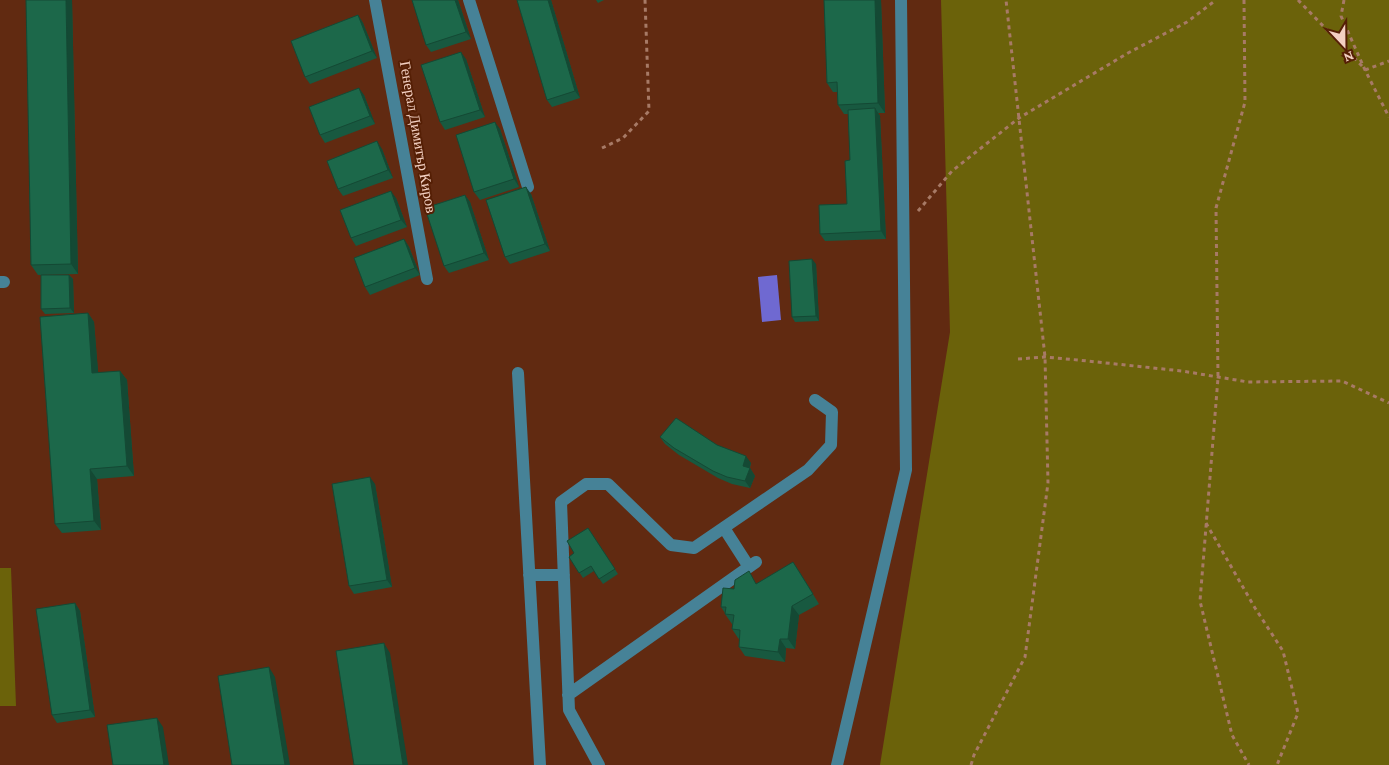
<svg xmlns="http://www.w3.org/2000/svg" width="1389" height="765" font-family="'Crimson Pro',serif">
  <rect width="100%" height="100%" fill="#612a11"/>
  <path fill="#6b620a" d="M 941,0 L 1389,0 L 1389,765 L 880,765 L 950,332 Z
    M 0,568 L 11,568 L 16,706 L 0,706 Z"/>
  <path fill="#6f69d1" d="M 777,275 L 781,320 L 762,322 L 758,277 Z"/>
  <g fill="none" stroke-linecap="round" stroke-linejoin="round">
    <path stroke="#a77a66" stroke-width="3" stroke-dasharray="4 4" stroke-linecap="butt" d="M 1244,0 L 1245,102 L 1216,208 L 1218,378 L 1200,601 L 1232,735 L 1249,765
      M 1298,0 L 1363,67
      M 1344,0 L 1341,16 L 1365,70 L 1389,117
      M 1365,70 L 1389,61
      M 602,148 L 623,138 L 649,111 L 645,0
      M 918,211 L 952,171 L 1019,118 L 1128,53 L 1187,22 L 1216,0
      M 1018,359 L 1045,357 L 1078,360 L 1182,371 L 1248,382 L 1342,381 L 1389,403
      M 1206,523 L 1255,608 L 1283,651 L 1298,713 L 1277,765
      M 971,765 L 974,755 L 1025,657 L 1048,483 L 1045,357 L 1006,0"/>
    <path stroke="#468297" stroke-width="12" d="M 375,0 L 427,279
      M 469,0 L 528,187
      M 0,282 L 4,282
      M 518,373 L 540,765
      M 724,528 L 749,567
      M 529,575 L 564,575
      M 568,695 L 756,562
      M 599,765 L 569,710 L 561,502 L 586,484 L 608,484 L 671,545 L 694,548 L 808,470 L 831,445 L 832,412 L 815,400
      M 837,765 L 906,470 L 901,0"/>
  </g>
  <path fill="#185940" d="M 26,0 L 72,0 L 78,274 L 38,275 L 31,265 Z
    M 412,0 L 458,0 L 471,39 L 431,52 L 426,45 Z
    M 517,0 L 551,0 L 580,98 L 552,107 L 547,100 Z
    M 596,0 L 604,0 L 598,3 Z
    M 824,0 L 881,0 L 885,113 L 878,113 L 880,116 L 886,239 L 825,241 L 820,234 L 847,204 L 850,160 L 848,114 L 844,114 L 838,105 L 837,92 L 833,92 L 827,83 Z
    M 358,15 L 363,23 L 377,58 L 310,84 L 305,77 Z
    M 466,59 L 485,117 L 445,130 L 440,122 Z
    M 364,95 L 375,124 L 325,143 L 320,135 Z
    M 500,129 L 519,187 L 480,200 L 474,192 Z
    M 382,149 L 393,178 L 343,196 L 338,189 Z
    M 531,194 L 550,251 L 510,264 L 505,257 Z
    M 465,195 L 470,202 L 489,260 L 449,273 L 444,266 Z
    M 396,198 L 407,227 L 356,246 L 351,238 Z
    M 404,239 L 409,247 L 420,275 L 370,295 L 365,287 Z
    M 816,264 L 819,321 L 795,322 L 792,317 Z
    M 69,275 L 73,279 L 74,313 L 45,314 L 41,309 Z
    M 88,313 L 94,322 L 98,373 L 120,371 L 127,380 L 134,476 L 97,479 L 101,530 L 62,533 L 55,524 Z
    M 660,437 L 717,445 L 751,463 L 750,468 L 755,476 L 750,488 L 732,484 L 718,478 L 679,455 L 665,444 Z
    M 375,484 L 392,587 L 354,594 L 349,586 Z
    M 588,528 L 618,574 L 603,584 L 594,571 L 583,578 L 569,557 L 574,553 Z
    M 799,571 L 819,604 L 799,615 L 795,649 L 786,648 L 785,662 L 745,656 L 739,647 L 739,639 L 738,638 L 732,629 L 732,624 L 725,614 L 725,613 L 721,607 L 734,589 L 757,583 Z
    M 75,603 L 80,611 L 95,717 L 57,723 L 52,715 Z"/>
  <path fill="#144934" d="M 66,0 L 72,0 L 78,274 L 71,264 Z
    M 455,0 L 458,0 L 471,39 L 466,32 Z
    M 548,0 L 551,0 L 580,98 L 575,91 Z
    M 875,0 L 881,0 L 885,113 L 878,103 Z
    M 358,15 L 363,23 L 377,58 L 372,51 Z
    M 461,52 L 466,59 L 485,117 L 480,110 Z
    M 359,88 L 364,95 L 375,124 L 370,116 Z
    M 875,108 L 880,116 L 886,239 L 881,231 Z
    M 495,122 L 500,129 L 519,187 L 514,179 Z
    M 377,141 L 382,149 L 393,178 L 388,170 Z
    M 526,187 L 531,194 L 550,251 L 545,244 Z
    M 391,191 L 396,198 L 407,227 L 401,220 Z
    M 465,195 L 470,202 L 489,260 L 484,253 Z
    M 404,239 L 409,247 L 420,275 L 415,268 Z
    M 812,259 L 816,264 L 819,321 L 816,316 Z
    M 69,275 L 73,279 L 74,313 L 70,308 Z
    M 88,313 L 94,322 L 99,382 L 92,373 Z
    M 120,371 L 127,380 L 134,476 L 127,466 Z
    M 746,456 L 751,463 L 748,473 L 743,466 Z
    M 750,468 L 755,476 L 750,488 L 745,481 Z
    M 90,469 L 97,479 L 101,530 L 94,521 Z
    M 370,477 L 375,484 L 392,587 L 387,580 Z
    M 75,603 L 80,611 L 95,717 L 90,710 Z
    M 792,606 L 799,615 L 795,649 L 788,639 Z
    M 780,639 L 786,648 L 785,662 L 778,652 Z
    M 384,643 L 390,653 L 408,765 L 403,765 Z
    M 269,667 L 275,677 L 290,765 L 285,765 Z
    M 157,718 L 163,727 L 169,765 L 164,765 Z"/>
  <path fill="#1c684a" stroke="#144934" d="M 26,0 L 66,0 L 71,264 L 31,265 Z
    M 412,0 L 455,0 L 466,32 L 426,45 Z
    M 517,0 L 548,0 L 575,91 L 547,100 Z
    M 824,0 L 875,0 L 878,103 L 838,105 L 837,82 L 827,83 Z
    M 358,15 L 372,51 L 305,77 L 291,41 Z
    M 461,52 L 480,110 L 440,122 L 421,65 Z
    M 359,88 L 370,116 L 320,135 L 309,107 Z
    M 875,108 L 881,231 L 820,234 L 819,205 L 847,204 L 845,161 L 850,160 L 848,110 Z
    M 495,122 L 514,179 L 474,192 L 456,135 Z
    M 377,141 L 388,170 L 338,189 L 327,161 Z
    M 526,187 L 545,244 L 505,257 L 486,200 Z
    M 391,191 L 401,220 L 351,238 L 340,210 Z
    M 465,195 L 484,253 L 444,266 L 425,208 Z
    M 404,239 L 415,268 L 365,287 L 354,258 Z
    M 812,259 L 816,316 L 792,317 L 789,261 Z
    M 41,275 L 69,275 L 70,308 L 41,309 Z
    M 88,313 L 92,373 L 120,371 L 127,466 L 90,469 L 94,521 L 55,524 L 40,317 Z
    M 676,418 L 717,445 L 746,456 L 743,466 L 750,468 L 745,481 L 727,477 L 713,471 L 674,448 L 660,437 Z
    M 370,477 L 387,580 L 349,586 L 332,484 Z
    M 588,528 L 615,569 L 599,579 L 591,566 L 579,573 L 569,557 L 574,553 L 567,541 Z
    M 793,562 L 813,594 L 792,606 L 788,639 L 780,639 L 778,652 L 739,647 L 740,630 L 732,629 L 734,615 L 725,614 L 726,607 L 721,607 L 723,588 L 734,589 L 735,580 L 749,571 L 756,584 Z
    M 75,603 L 90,710 L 52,715 L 36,609 Z
    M 384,643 L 403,765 L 354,765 L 336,651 Z
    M 269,667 L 285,765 L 232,765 L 218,676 Z
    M 157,718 L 164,765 L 113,765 L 107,725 Z"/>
  <g text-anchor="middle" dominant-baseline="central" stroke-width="4" stroke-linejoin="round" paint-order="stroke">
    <g font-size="15" fill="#f3d0c2" stroke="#551f05">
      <text transform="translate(418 137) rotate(80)">Генерал Димитър Киров</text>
    </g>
  </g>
  <g transform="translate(1344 45) rotate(158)" stroke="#551f05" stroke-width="4" paint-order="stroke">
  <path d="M0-4L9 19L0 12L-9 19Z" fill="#f3d0c2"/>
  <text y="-8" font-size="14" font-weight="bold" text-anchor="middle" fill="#f3d0c2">N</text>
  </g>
</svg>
